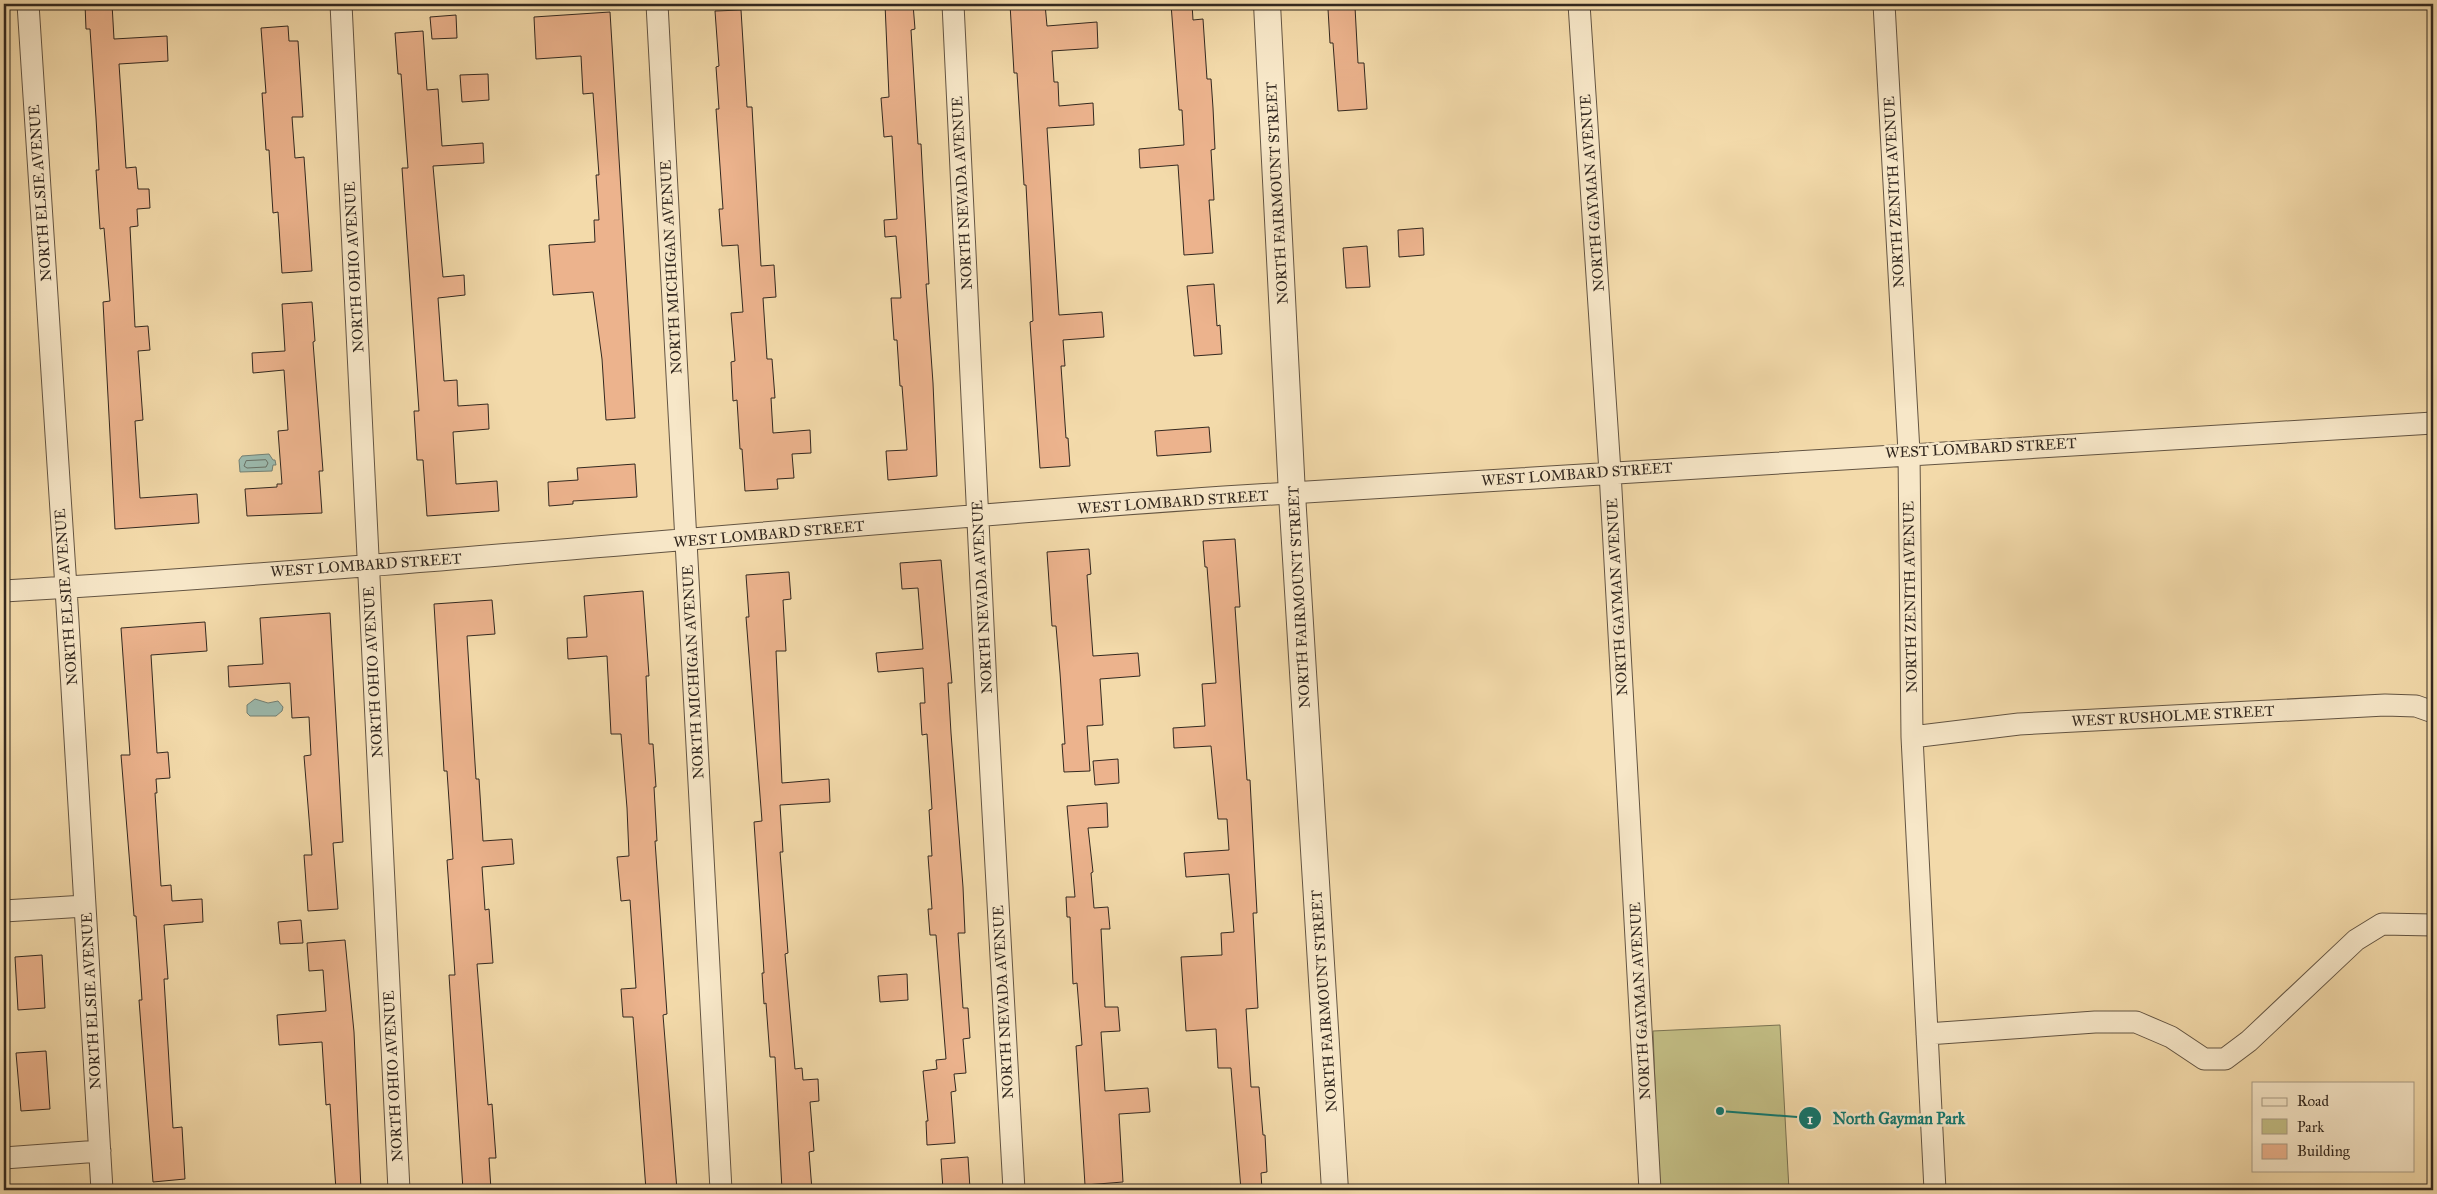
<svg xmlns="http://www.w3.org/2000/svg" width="2437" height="1194" font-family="'IM FELL Great Primer',serif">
  <rect width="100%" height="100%" fill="#f3daaa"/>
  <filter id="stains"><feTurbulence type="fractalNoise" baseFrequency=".004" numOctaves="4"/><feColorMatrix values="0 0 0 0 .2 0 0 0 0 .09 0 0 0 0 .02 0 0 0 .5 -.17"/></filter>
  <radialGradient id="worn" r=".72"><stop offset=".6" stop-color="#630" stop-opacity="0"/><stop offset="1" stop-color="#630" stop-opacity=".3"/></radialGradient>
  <path fill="#c2bd84" stroke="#7a7252" d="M 1780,1025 L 1789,1190 L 1659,1190 L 1653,1031 Z"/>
  <path fill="#9cbaae" stroke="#728075" d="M 269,454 L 273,460 L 275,460 L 276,465 L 273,465 L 272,471 L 240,472 L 239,460 L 242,456 Z
    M 255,699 L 268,703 L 278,701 L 283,707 L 282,711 L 276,716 L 250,716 L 247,713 L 247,705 Z"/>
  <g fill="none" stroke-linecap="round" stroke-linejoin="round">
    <path stroke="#687166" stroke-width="1" d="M 266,460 L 268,463 L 266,467 L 247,468 L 244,466 L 246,461 Z"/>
  </g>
  <path fill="#ecb38d" stroke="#33281f" d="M 85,4 L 112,4 L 114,39 L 167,36 L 168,61 L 119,64 L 126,168 L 136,167 L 138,189 L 149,189 L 150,208 L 137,209 L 138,226 L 130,227 L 135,327 L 148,326 L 150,350 L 138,351 L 143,420 L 135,421 L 140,498 L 197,494 L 199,523 L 115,529 L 103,302 L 110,301 L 104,228 L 100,229 L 96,170 L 99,170 L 96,118 L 90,29 L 86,29 Z
    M 885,4 L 913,4 L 915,29 L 911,30 L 918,144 L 921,144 L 923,182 L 929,284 L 926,284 L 933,383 L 937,476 L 888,480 L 886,451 L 907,450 L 902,386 L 900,386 L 897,340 L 894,340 L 891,298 L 901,298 L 896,236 L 885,237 L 884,220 L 897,219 L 892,136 L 884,137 L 881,98 L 889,97 Z
    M 1010,4 L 1045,4 L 1047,26 L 1097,22 L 1098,48 L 1052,51 L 1054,82 L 1058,82 L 1059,106 L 1093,103 L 1094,125 L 1047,128 L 1059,315 L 1102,312 L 1104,337 L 1063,340 L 1065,366 L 1061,366 L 1066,438 L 1068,438 L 1070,466 L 1040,468 L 1030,322 L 1033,321 L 1026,185 L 1024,185 L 1017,73 L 1014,73 Z
    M 1171,4 L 1192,4 L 1193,20 L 1203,19 L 1207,79 L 1211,79 L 1213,108 L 1215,149 L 1211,150 L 1214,200 L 1209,200 L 1213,253 L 1184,255 L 1178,165 L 1140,168 L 1139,149 L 1184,145 L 1182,110 L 1179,110 Z
    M 1355,7 L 1358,63 L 1364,63 L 1367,109 L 1338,111 L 1333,43 L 1330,43 L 1328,9 Z
    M 741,10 L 747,107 L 752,107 L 761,266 L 774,265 L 776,297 L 763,298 L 767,359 L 772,359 L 775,398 L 771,398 L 773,433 L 810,430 L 811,453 L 792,454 L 794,478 L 777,479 L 778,489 L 745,491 L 742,449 L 740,449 L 737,400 L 733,401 L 731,362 L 735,361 L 731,313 L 743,312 L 738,245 L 722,246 L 719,209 L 723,209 L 716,109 L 719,109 L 716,67 L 719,66 L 715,11 Z
    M 610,12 L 635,418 L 606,420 L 602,359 L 593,292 L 553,295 L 549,245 L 595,242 L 594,220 L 599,220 L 596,175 L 599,175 L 593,93 L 583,94 L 581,56 L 536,59 L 534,17 Z
    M 456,15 L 457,38 L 432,39 L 430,17 Z
    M 288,26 L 289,41 L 298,41 L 303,117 L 292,117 L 295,158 L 304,157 L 312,271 L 282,273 L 278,212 L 273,213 L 269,150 L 266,150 L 262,93 L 266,93 L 261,28 Z
    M 423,31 L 427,90 L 438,89 L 442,146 L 483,143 L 484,163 L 433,166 L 443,277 L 464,275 L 465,295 L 438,298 L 444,381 L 457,380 L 458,406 L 488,404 L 489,429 L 453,432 L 456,484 L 497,481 L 499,511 L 427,516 L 423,460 L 417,460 L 414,411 L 419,411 L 402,168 L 408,168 L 401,74 L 398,74 L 395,33 Z
    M 488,74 L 489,100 L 462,102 L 460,75 Z
    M 1423,228 L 1424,255 L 1399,257 L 1398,230 Z
    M 1367,246 L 1370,287 L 1346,288 L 1343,248 Z
    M 1214,284 L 1217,326 L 1220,325 L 1222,354 L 1194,356 L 1187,286 Z
    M 312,302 L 315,341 L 313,342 L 323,471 L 319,471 L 322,513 L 247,516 L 245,489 L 277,487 L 277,484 L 282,484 L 278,431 L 288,430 L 284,370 L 253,373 L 252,353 L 285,351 L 282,304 Z
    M 1209,427 L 1211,452 L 1157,456 L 1155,431 Z
    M 635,464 L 637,497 L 573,501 L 573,504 L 549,506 L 548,482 L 578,480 L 577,468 Z
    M 1235,539 L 1240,607 L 1235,607 L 1247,780 L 1250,780 L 1257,913 L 1253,913 L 1258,1008 L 1246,1009 L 1251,1087 L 1259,1087 L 1263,1135 L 1265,1135 L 1267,1172 L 1261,1173 L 1262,1190 L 1241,1190 L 1231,1068 L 1218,1068 L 1216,1029 L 1186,1031 L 1181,957 L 1222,955 L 1221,933 L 1234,932 L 1229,874 L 1186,877 L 1184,853 L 1229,850 L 1227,819 L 1218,819 L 1211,746 L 1174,748 L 1173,728 L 1205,726 L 1202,684 L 1216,683 L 1207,567 L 1205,567 L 1203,541 Z
    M 1089,549 L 1091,574 L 1087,575 L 1093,656 L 1138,653 L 1140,676 L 1100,679 L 1103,725 L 1087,726 L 1090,771 L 1064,772 L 1062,744 L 1065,744 L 1060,673 L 1056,626 L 1052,626 L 1047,552 Z
    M 941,560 L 952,683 L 948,683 L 951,733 L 963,887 L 965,933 L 958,933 L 963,1008 L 968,1008 L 970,1038 L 963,1039 L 966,1073 L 954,1074 L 956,1091 L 951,1092 L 955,1143 L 927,1145 L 926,1121 L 928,1121 L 923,1071 L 937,1069 L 936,1060 L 946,1059 L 936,935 L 930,935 L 928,909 L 932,909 L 928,856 L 932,856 L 929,810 L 932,809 L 927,734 L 922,735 L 920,703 L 925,703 L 923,668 L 878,672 L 876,653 L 923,649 L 918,588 L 902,589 L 900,563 Z
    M 789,572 L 791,599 L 783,600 L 786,651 L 776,651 L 782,783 L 829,779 L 830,802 L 780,805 L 783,852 L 780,852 L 788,953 L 785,954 L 795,1069 L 802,1068 L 803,1080 L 818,1079 L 819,1101 L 810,1102 L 814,1151 L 809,1152 L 812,1190 L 782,1190 L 775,1057 L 770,1057 L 766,1003 L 764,1004 L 762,973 L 764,973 L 754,822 L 762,821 L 746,617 L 749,617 L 746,575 Z
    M 643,591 L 649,676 L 646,676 L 649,744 L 653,744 L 656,787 L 654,787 L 657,841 L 655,841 L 667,1014 L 663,1015 L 677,1190 L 646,1190 L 633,1017 L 623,1017 L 621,989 L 636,988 L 630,900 L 621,901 L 617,857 L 629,856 L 627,808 L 621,734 L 611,734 L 607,656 L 568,659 L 567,638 L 587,637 L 584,596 Z
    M 492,600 L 495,634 L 467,636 L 476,779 L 479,779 L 483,841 L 512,839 L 514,864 L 482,867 L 485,910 L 489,909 L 493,963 L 477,964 L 488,1105 L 492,1104 L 496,1158 L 489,1158 L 491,1190 L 463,1190 L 449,975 L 455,975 L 447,860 L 453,859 L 447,771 L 444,771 L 434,604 Z
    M 330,613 L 343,842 L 333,843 L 338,909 L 308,911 L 304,855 L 312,855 L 304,756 L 311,755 L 309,717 L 292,718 L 290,683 L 229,687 L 228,666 L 263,664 L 260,618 Z
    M 205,622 L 207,651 L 151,655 L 157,753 L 168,752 L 170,778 L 156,779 L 157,793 L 155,793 L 161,886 L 171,885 L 172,901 L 202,899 L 203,922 L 164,925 L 168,979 L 164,979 L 173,1128 L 182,1127 L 185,1179 L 153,1182 L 139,1000 L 142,1000 L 136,916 L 134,916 L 121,755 L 130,755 L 121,628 Z
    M 1118,759 L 1119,783 L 1095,785 L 1093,761 Z
    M 1107,803 L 1108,827 L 1088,828 L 1093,872 L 1091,873 L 1094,908 L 1108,907 L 1110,929 L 1101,929 L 1105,1007 L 1118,1007 L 1120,1031 L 1101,1032 L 1105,1091 L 1148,1088 L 1150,1112 L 1119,1114 L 1123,1182 L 1085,1185 L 1076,1046 L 1082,1045 L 1077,983 L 1073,984 L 1070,917 L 1067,917 L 1066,897 L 1075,897 L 1067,806 Z
    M 301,920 L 303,943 L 280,944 L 278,922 Z
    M 345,940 L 354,1032 L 361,1190 L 336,1190 L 330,1104 L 326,1105 L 322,1042 L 279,1045 L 277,1015 L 326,1011 L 323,970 L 309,971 L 307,943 Z
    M 42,955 L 45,1008 L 18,1010 L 15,957 Z
    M 907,974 L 908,1000 L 880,1002 L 878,976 Z
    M 46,1051 L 50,1109 L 21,1111 L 16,1053 Z
    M 968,1157 L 970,1189 L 943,1190 L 941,1159 Z"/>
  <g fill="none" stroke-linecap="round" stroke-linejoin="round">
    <defs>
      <path id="minor" d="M 28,4 L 66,588 L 102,1190
        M 341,4 L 399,1190
        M 657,4 L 721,1190
        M 953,4 L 986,687 L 1014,1190
        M 1579,4 L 1610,472 L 1650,1190
        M 1884,4 L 1909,452 L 1912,737 L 1935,1190
        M 4,591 C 411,567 817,525 1224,497 C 1627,470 2030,444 2433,423
        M 1912,737 L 2019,724 L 2385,705 L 2416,706 L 2433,712
        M 4,911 L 85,906
        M 1927,1034 L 2095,1022 L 2136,1022 L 2171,1037 L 2204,1059 L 2225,1059 L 2249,1041 L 2356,940 L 2382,924 L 2433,925
        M 4,1158 L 100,1151"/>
      <path id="tertiary" d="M 1267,4 L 1292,494 L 1335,1190"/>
    </defs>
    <use href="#minor" stroke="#635442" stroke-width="23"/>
    <use href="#tertiary" stroke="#635442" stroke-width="28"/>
    <use href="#minor" stroke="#f7e7c8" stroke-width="21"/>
    <use href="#tertiary" stroke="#f7e7c8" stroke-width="26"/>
  </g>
  <g text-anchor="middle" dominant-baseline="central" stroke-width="5" stroke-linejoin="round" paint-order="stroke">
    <g font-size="15" fill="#33281f" stroke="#f7e7c8">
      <text transform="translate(1894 192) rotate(-93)">NORTH ZENITH AVENUE</text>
      <text transform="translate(40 193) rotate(-94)">NORTH ELSIE AVENUE</text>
      <text transform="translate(962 193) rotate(-93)">NORTH NEVADA AVENUE</text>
      <text transform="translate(1277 193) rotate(-93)">NORTH FAIRMOUNT STREET</text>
      <text transform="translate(1592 193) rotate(-94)">NORTH GAYMAN AVENUE</text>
      <text transform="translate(354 267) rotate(-93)">NORTH OHIO AVENUE</text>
      <text transform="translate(671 267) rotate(-93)">NORTH MICHIGAN AVENUE</text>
      <text transform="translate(1981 448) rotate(-3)">WEST LOMBARD STREET</text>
      <text transform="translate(1577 474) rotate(-4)">WEST LOMBARD STREET</text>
      <text transform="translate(1173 502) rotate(-4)">WEST LOMBARD STREET</text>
      <text transform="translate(769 534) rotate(-5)">WEST LOMBARD STREET</text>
      <text transform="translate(366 565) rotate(-4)">WEST LOMBARD STREET</text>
      <text transform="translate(66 597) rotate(-94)">NORTH ELSIE AVENUE</text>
      <text transform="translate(982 597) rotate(-93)">NORTH NEVADA AVENUE</text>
      <text transform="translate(1299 597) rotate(-93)">NORTH FAIRMOUNT STREET</text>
      <text transform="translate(1617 597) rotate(-93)">NORTH GAYMAN AVENUE</text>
      <text transform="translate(1910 597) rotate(-91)">NORTH ZENITH AVENUE</text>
      <text transform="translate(373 672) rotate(-93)">NORTH OHIO AVENUE</text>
      <text transform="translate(693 672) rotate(-93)">NORTH MICHIGAN AVENUE</text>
      <text transform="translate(2173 716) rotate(-3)">WEST RUSHOLME STREET</text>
      <text transform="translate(91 1001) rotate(-93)">NORTH ELSIE AVENUE</text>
      <text transform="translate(1324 1001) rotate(-94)">NORTH FAIRMOUNT STREET</text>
      <text transform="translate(1640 1001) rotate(-93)">NORTH GAYMAN AVENUE</text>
      <text transform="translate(1003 1002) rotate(-93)">NORTH NEVADA AVENUE</text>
      <text transform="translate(393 1076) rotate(-93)">NORTH OHIO AVENUE</text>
    </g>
  </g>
  <path fill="none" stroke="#0f766e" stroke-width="2" d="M1720 1111L1810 1118"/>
  <g fill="#0f766e" stroke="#f7e7c8" stroke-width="2">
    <circle cx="1720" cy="1111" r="5"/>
    <circle cx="1810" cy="1118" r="12"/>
  </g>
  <g font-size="15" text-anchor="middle" font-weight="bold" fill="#fff">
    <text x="1810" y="1124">1</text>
  </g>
  <g font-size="16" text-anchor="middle" font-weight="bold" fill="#0f766e" stroke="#f7e7c8" stroke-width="5" stroke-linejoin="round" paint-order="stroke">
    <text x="1899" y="1124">North Gayman Park</text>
  </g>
  <rect width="2437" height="1194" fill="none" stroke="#f3daaa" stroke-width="20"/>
  <rect x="5" y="5" width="2427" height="1184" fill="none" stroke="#33281f" stroke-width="2.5"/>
  <rect x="10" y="10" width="2417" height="1174" fill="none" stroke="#33281f"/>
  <rect x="2252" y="1082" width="162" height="90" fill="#f7e7c8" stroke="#a99b84"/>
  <rect x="2262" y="1098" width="25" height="8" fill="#f7e7c8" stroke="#a99b84"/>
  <text x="2297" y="1106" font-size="15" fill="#33281f">Road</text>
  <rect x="2262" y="1119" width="25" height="15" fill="#c2bd84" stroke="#a99b84"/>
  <text x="2297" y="1132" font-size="15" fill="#33281f">Park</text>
  <rect x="2262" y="1144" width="25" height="15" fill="#ecb38d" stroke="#a99b84"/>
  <text x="2297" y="1156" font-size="15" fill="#33281f">Building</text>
  <rect width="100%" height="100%" filter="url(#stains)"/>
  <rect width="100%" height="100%" fill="url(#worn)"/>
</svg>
